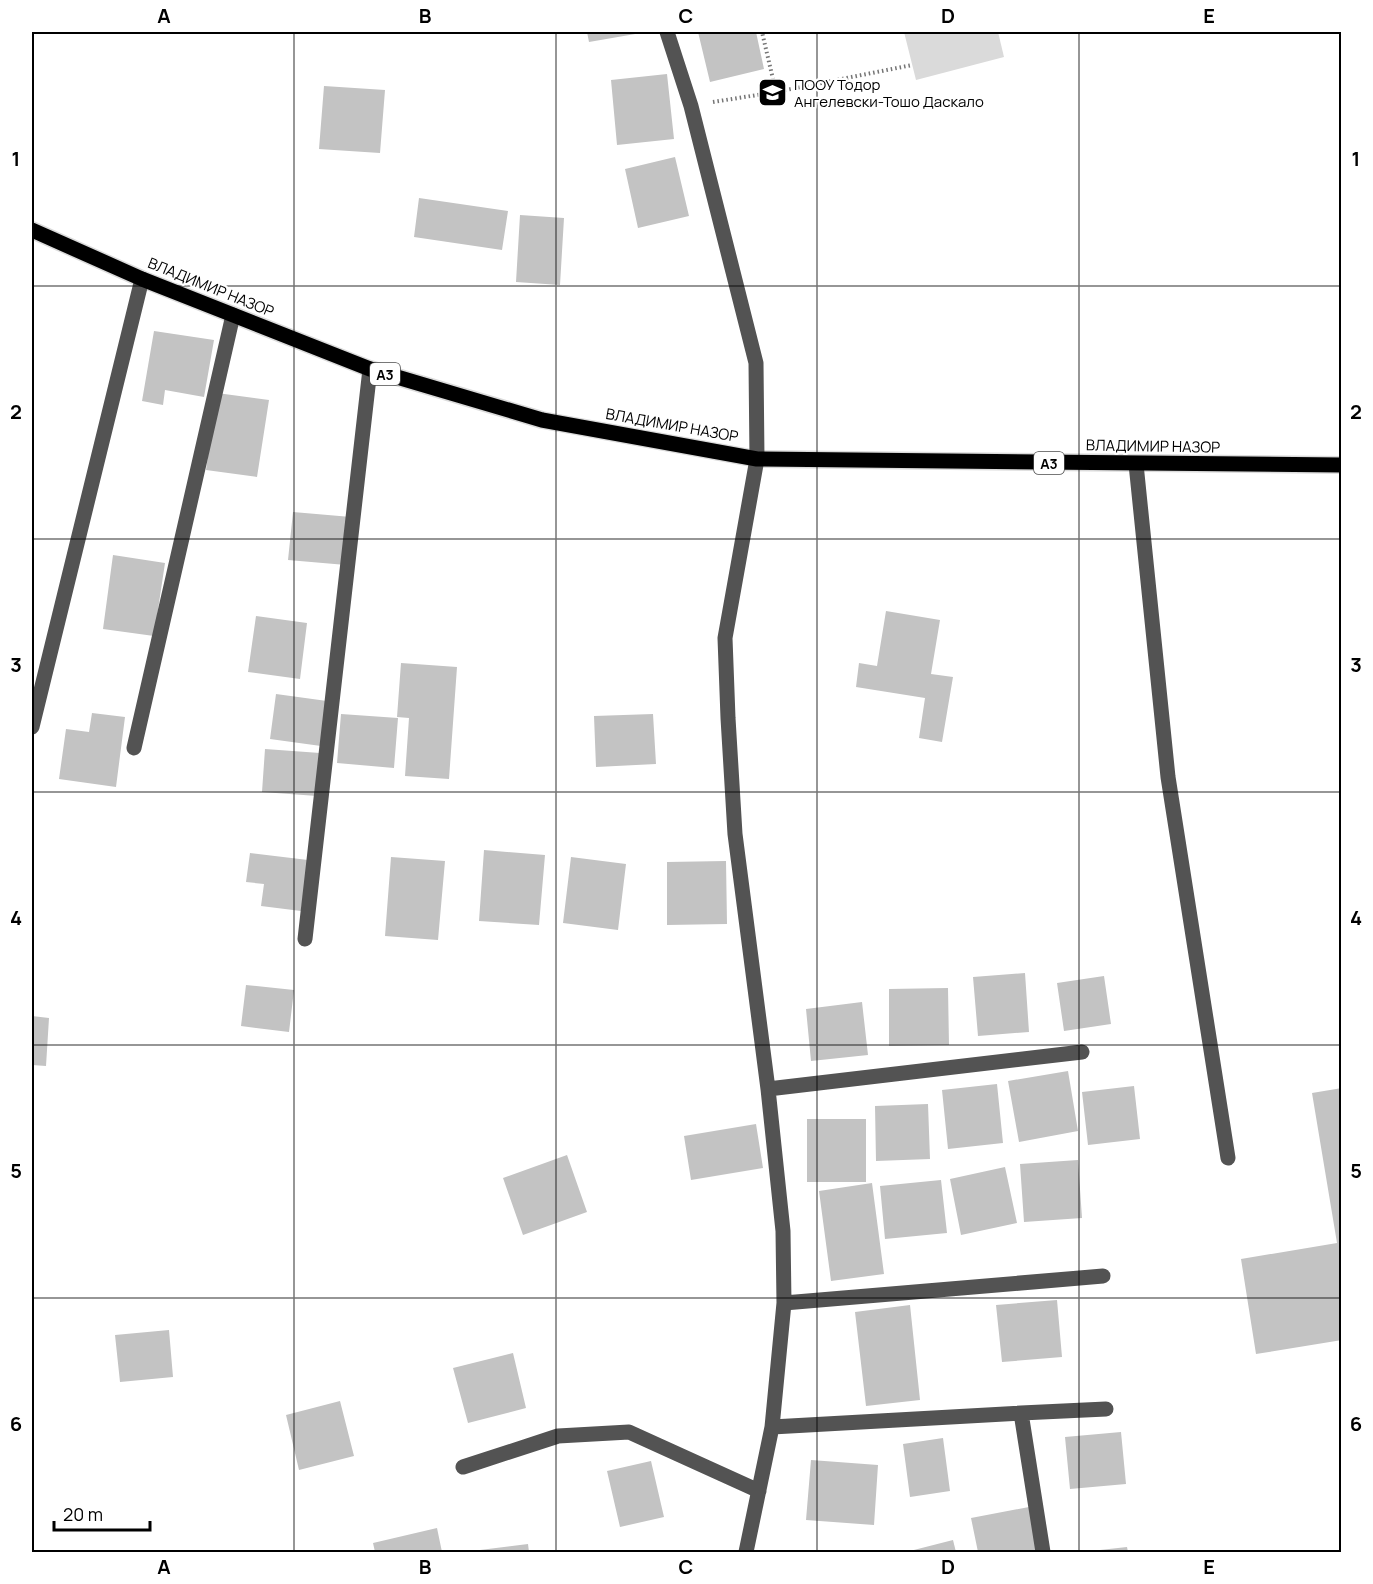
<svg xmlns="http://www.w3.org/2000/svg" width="1373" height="1584" font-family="Manrope,sans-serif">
  <rect width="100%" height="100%" fill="#fff"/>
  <path fill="#dadada" d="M 904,32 L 998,32 L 1004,57 L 916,80 Z"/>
  <path fill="#c3c3c3" d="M 587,32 L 641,32 L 641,33 L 589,42 Z
    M 698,32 L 756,32 L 764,69 L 710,82 Z
    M 667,74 L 674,139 L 617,145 L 611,80 Z
    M 324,86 L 385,90 L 380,153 L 319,149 Z
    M 675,157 L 689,216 L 638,228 L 625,169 Z
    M 419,198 L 508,211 L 502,250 L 414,237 Z
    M 520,215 L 564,218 L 560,285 L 516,282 Z
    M 154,331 L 214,340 L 204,397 L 165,390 L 163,405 L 142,401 Z
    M 217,393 L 269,400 L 257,477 L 206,470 Z
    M 293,512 L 351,517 L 346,565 L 288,560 Z
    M 113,555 L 165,563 L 154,636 L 103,629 Z
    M 886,611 L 940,620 L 931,674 L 953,677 L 942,742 L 919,738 L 925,698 L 856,687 L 859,663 L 877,666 Z
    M 256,616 L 307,623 L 300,679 L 248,672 Z
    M 401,663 L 457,667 L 449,779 L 405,776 L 409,718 L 397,717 Z
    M 276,694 L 327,701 L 321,746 L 270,739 Z
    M 92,713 L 125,717 L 116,787 L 59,779 L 66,729 L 89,732 Z
    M 341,714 L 398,718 L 394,768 L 337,763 Z
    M 653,714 L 656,764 L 596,767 L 594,716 Z
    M 265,749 L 320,753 L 317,796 L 262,792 Z
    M 484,850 L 545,855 L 539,925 L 479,921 Z
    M 250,853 L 308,860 L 301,911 L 261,906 L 264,884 L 246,882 Z
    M 391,857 L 445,861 L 438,940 L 385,936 Z
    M 571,857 L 626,864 L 618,930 L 563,923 Z
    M 726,861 L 727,924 L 667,925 L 667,862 Z
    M 1025,973 L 1029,1032 L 978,1036 L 973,977 Z
    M 1104,976 L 1111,1024 L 1064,1031 L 1057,983 Z
    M 246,985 L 294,990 L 289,1032 L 241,1026 Z
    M 948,988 L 949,1045 L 889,1046 L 889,989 Z
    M 862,1002 L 868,1055 L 811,1061 L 806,1009 Z
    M 32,1016 L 49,1018 L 46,1066 L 32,1065 Z
    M 1068,1071 L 1078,1131 L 1019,1142 L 1008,1081 Z
    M 997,1084 L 1003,1143 L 948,1149 L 942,1090 Z
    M 1134,1086 L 1140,1139 L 1088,1145 L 1082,1092 Z
    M 1342,1088 L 1342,1340 L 1256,1354 L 1241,1259 L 1337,1243 L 1312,1093 Z
    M 928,1104 L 930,1159 L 876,1161 L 875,1106 Z
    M 807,1119 L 866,1119 L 866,1182 L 807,1182 Z
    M 756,1124 L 763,1168 L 691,1180 L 684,1136 Z
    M 567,1155 L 587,1212 L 523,1235 L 503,1178 Z
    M 1078,1160 L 1082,1218 L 1024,1222 L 1020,1164 Z
    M 1005,1167 L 1017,1223 L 961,1235 L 950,1179 Z
    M 941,1180 L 947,1233 L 885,1239 L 880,1186 Z
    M 872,1183 L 884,1274 L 831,1281 L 819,1191 Z
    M 1057,1300 L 1062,1357 L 1002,1362 L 996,1305 Z
    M 910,1305 L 920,1400 L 866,1406 L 855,1312 Z
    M 169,1330 L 173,1377 L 120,1382 L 115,1335 Z
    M 513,1353 L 526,1408 L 468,1423 L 453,1368 Z
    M 340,1401 L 354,1456 L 299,1470 L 286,1415 Z
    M 1121,1432 L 1126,1484 L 1070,1489 L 1065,1437 Z
    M 943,1438 L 950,1491 L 910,1497 L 903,1444 Z
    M 811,1460 L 878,1465 L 874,1525 L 806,1520 Z
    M 651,1461 L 664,1517 L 620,1527 L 607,1471 Z
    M 1029,1507 L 1038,1552 L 978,1552 L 971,1518 Z
    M 437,1528 L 442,1552 L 375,1552 L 373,1543 Z
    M 953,1540 L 956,1552 L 906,1552 Z
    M 528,1544 L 529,1552 L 472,1552 L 472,1551 Z
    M 1127,1547 L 1128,1552 L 1091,1552 L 1091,1551 Z"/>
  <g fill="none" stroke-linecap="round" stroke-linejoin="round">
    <defs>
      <path id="major" d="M 32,230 L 142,279 L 370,369 L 542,420 L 757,459 L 1342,465"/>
    </defs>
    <use href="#major" stroke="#dbdbdb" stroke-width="18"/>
    <path stroke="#757575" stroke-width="4" stroke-dasharray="1.5 3" stroke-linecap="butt" d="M 776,92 L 912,65
      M 713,102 L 776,92 L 762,32"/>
    <path stroke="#535353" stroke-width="15" d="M 667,32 L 691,106 L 756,363 L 757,459 L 725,638 L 728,718 L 735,834 L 768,1089 L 783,1231 L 784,1303 L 772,1427 L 746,1552
      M 1136,464 L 1168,777 L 1228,1158
      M 32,727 L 142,279
      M 134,748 L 233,315
      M 305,939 L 370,369
      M 768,1089 L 1082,1052
      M 784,1303 L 1103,1276
      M 1021,1413 L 1106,1409
      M 772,1427 L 1021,1413 L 1043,1552
      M 463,1467 L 558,1436 L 629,1432 L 759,1491"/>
    <use href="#major" stroke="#000" stroke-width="15"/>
  </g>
  <path fill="none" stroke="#000" stroke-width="1.5" stroke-opacity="0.55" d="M 294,32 L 294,1552M 556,32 L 556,1552M 817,32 L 817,1552M 1079,32 L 1079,1552M 32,286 L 1342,286M 32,539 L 1342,539M 32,792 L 1342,792M 32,1045 L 1342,1045M 32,1298 L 1342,1298"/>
  <defs>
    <symbol id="school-square" viewBox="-11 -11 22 22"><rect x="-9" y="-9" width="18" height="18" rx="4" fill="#000" stroke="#fff"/><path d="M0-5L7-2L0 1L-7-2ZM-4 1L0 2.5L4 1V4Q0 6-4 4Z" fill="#fff"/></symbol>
  </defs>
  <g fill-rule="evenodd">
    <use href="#school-square" x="756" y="76" width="33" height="33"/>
  </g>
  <g text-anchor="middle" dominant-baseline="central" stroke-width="4.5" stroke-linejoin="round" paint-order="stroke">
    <g fill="#fff" stroke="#4c4c4c" stroke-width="1.5">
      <rect x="370" y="363" width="30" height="22" rx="4.5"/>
      <rect x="1034" y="452" width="30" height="22" rx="4.5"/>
    </g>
    <g font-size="14" font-weight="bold" fill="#000">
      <text x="385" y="374">A3</text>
      <text x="1049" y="463">A3</text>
    </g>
    <g font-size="15" fill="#000" stroke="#fff" text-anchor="start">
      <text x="794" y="84">ПООУ Тодор<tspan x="794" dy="17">Ангелевски-Тошо Даскало</tspan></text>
    </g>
    <g font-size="15" fill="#000" stroke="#fff">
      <text transform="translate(211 287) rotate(22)">ВЛАДИМИР НАЗОР</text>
      <text transform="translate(672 425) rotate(10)">ВЛАДИМИР НАЗОР</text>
      <text transform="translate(1153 446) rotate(1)">ВЛАДИМИР НАЗОР</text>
    </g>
  </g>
  <rect width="1373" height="1584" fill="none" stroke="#ffffff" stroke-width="66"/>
  <path d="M54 1521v9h96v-9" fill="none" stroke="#000000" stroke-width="3"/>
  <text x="63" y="1521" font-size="18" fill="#000000" stroke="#ffffff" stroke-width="4.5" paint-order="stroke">20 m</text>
  <rect x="33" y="33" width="1307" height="1518" fill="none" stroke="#000" stroke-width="2"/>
  <g font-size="20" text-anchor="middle" font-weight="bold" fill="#000">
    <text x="164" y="23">A</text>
    <text x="425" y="23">B</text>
    <text x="686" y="23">C</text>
    <text x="948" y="23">D</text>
    <text x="1209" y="23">E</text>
    <text x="16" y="166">1</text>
    <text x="1356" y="166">1</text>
    <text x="16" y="419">2</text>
    <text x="1356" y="419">2</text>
    <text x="16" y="672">3</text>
    <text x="1356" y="672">3</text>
    <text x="16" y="925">4</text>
    <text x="1356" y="925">4</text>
    <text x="16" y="1178">5</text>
    <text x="1356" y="1178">5</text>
    <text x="16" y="1431">6</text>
    <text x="1356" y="1431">6</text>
    <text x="164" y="1574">A</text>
    <text x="425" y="1574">B</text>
    <text x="686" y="1574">C</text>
    <text x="948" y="1574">D</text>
    <text x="1209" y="1574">E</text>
  </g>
</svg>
